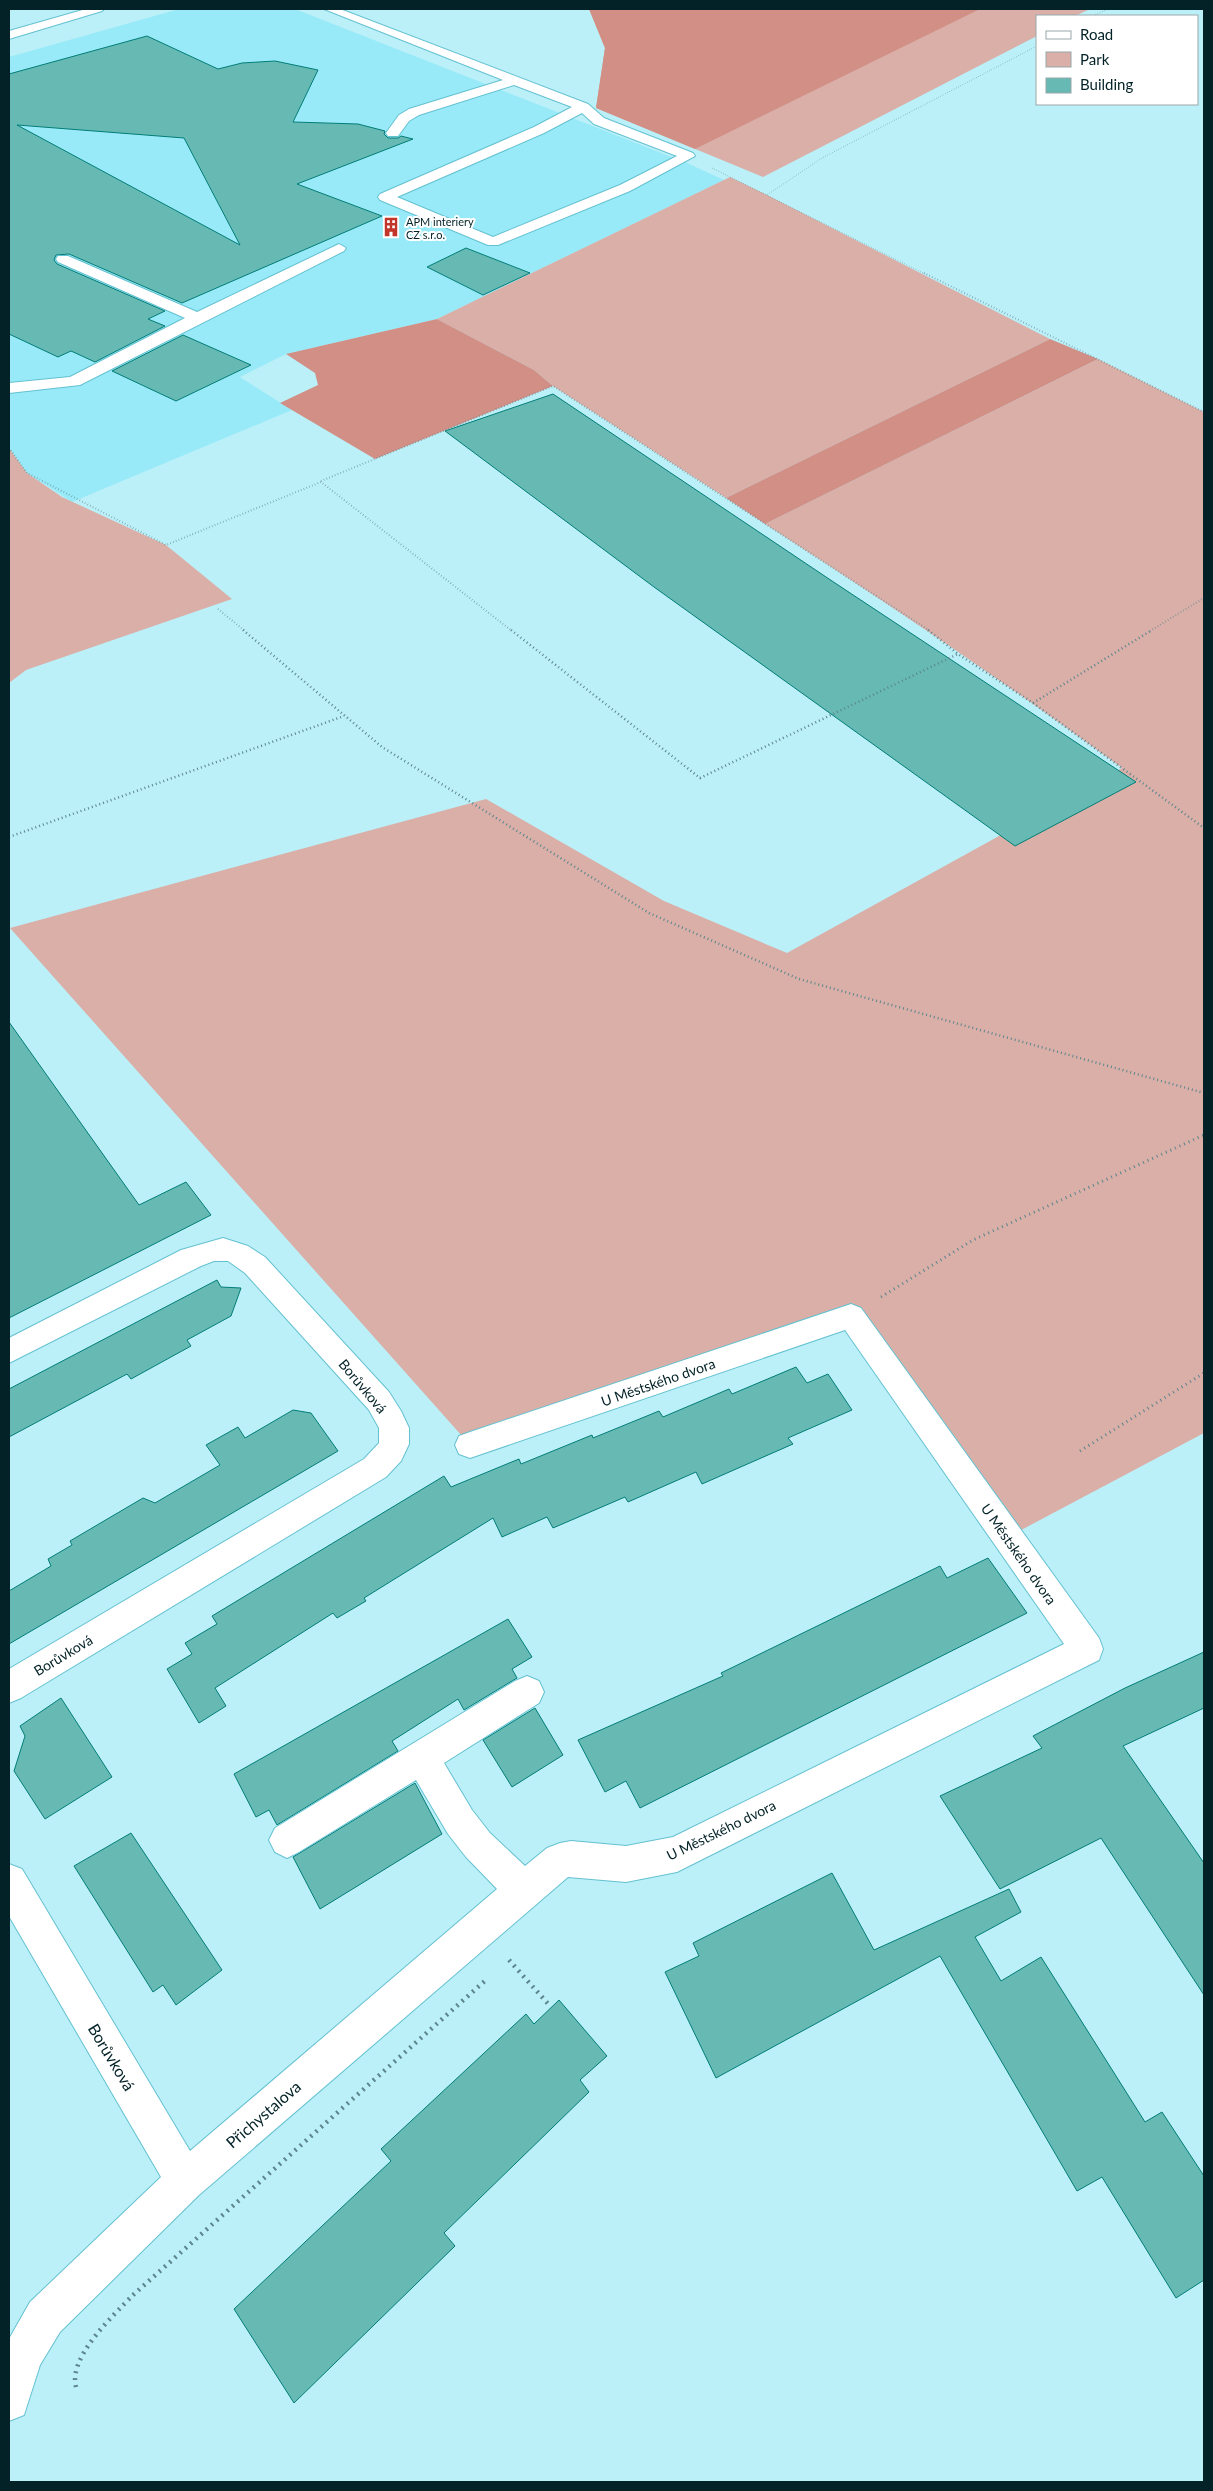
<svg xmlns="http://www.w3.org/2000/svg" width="1213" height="2491" font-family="Lato,sans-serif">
  <rect width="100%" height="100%" fill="#bcf0f9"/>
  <path fill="#99eaf8" d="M 179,9 L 295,9 L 687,163 L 724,180 L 437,319 L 286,354 L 240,377 L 292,410 L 72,502 L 27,473 L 9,448 L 9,57 Z"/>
  <path fill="#d9afa8" d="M 589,9 L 1090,9 L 1075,16 L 1037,16 L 1037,36 L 763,177 L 596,108 L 605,48 Z
    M 730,177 L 767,195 L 1050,339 L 726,498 L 553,386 L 534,370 L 437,319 Z
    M 1098,359 L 1204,412 L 1204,1433 L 1008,1537 L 851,1316 L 470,1445 L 10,928 L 486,799 L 664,901 L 787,953 L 1122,768 C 1005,682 886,602 765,524 Z
    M 9,448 L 27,473 L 62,497 L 166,545 L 232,599 L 26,670 L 9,683 Z"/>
  <path fill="#d18f85" d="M 589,9 L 980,9 L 695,149 L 596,108 L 605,48 Z
    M 437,319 L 534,370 L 553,386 L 375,459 L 280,403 L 318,385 L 315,373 L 286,354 Z
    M 1050,339 L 1098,359 L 765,524 L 726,498 Z"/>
  <path fill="#66bab3" stroke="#027d77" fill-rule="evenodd" d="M 147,36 L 218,69 L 242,63 L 275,61 L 318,70 L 293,122 L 358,124 L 385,131 L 384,134 L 388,138 L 398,138 L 401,136 L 413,139 L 297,184 L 382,216 L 182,303 L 69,254 L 56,255 L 54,260 L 57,264 L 165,311 L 148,319 L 165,326 L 95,362 L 71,351 L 58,357 L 9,334 L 9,74 ZM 17,125 L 184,138 L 240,245 Z
    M 466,248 L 530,273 L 483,295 L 427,267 Z
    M 183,335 L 251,365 L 176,401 L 112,371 Z
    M 553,394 L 835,583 L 1136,782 L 1015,846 L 654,587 L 445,431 Z
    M 9,1022 L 139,1205 L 186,1182 L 211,1215 L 9,1318 Z
    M 217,1280 L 221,1287 L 241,1288 L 231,1316 L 187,1340 L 191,1346 L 131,1379 L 127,1374 L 9,1437 L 9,1389 Z
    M 796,1367 L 807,1383 L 828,1374 L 852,1410 L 788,1438 L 793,1444 L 702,1484 L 696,1472 L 628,1502 L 625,1497 L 553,1528 L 547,1517 L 502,1537 L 493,1518 L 364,1598 L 366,1601 L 337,1618 L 333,1613 L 215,1688 L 226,1706 L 199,1723 L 167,1669 L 192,1654 L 185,1643 L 217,1624 L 212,1616 L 444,1476 L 451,1487 L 519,1459 L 521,1464 L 592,1435 L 593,1438 L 659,1411 L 663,1417 L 729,1389 L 732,1394 Z
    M 293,1410 L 311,1413 L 338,1451 L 9,1644 L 9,1591 L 51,1566 L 48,1559 L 72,1545 L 70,1541 L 143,1498 L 155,1503 L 220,1465 L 206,1445 L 238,1427 L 245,1438 Z
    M 988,1558 L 1027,1613 L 640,1808 L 626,1781 L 605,1792 L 578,1740 L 723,1676 L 721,1673 L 940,1566 L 947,1578 Z
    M 508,1619 L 532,1657 L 512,1669 L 517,1678 L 464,1710 L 458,1699 L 392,1741 L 398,1751 L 277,1825 L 269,1810 L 256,1817 L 234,1774 Z
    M 1204,1652 L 1204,1708 L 1123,1746 L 1204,1863 L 1204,1995 L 1101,1838 L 1000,1889 L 940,1796 L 1042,1748 L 1033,1736 L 1125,1688 Z
    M 61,1698 L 112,1777 L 45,1819 L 14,1771 L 25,1736 L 20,1726 Z
    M 535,1708 L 563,1755 L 512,1787 L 483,1740 Z
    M 415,1783 L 442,1834 L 320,1909 L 293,1857 Z
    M 131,1833 L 222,1970 L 176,2005 L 163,1985 L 153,1992 L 74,1866 Z
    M 832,1873 L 874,1950 L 1009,1889 L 1021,1912 L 975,1937 L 1001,1981 L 1041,1957 L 1145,2122 L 1162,2112 L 1204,2176 L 1204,2280 L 1176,2298 L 1102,2177 L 1077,2191 L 940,1956 L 716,2078 L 665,1972 L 699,1956 L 693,1943 Z
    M 559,2000 L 607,2056 L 580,2080 L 589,2092 L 444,2233 L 455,2246 L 294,2403 L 234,2309 L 391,2161 L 381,2149 L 526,2014 L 534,2024 Z"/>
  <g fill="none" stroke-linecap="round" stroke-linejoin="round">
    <defs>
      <path id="minor" d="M 86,9 L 104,9 L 102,11 L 9,39 L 9,31 Z
        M 324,9 L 340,9 L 588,104 L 604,118 L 693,153 L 695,156 L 630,191 L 498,245 L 488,245 L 380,200 L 378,197 L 380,194 L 534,127 L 572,107 L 514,85 L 419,115 L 409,121 L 398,136 L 388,136 L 386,133 L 399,115 L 409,109 L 503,80 ZM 582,113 L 594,124 L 677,156 L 620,185 L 493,237 L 397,197 L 544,133 Z
        M 339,244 L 346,248 L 344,251 L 80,385 L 9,393 L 9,383 L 70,377 L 185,318 L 58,262 L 56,259 L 58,256 L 68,256 L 197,312 Z
        M 223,1238 L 248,1246 L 265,1257 L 389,1392 L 401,1411 L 409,1428 L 409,1444 L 401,1461 L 386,1477 L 21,1698 L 9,1703 L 9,1669 L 364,1459 L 379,1443 L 379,1428 L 369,1410 L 245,1273 L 228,1261 L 214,1261 L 201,1266 L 9,1363 L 9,1338 L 181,1250 Z
        M 851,1304 L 861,1308 L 1099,1638 L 1103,1649 L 1099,1660 L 677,1872 L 626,1882 L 568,1877 L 199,2195 L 60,2332 L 40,2365 L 24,2415 L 9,2421 L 9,2339 L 30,2302 L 161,2177 L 9,1916 L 9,1864 L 22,1869 L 190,2151 L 497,1889 L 466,1857 L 448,1834 L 416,1780 L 299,1852 L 287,1858 L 275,1852 L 269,1840 L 275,1828 L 515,1681 L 527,1676 L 539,1681 L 544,1692 L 539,1703 L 444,1763 L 472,1810 L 490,1833 L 525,1866 L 547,1848 L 560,1843 L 571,1841 L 626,1846 L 673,1837 L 1064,1644 L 845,1330 L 470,1458 L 459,1454 L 455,1445 L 459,1436 L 470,1432 Z"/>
    </defs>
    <use href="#minor" stroke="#63c1d0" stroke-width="2"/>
    <path stroke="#5c858c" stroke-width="1" stroke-dasharray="0.5 2" stroke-linecap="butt" d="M 1093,16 L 1108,9
      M 712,168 L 927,275
      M 767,195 L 822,158 L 1037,46"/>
    <path stroke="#5c858c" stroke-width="2" stroke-dasharray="0.5 2.5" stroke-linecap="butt" d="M 924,273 L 1204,412
      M 9,448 L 27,473 L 166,545 L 321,482 L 512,631
      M 321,481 L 553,386 L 930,631
      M 218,609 L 245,631
      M 1150,631 L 1204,598"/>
    <path stroke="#5c858c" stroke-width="2.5" stroke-dasharray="1 3" stroke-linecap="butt" d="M 243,630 L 382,747 L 649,913 L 799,979 L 1204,1093
      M 511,630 L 700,778 L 958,654
      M 928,630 L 958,654 L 1033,703 L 1204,828
      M 1033,703 L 1152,630
      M 9,837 L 344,716"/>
    <path stroke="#5c858c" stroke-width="3" stroke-dasharray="1 4" stroke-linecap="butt" d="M 881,1297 L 973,1240 L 1204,1135
      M 1080,1451 L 1204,1373"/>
    <path stroke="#5c858c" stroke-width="4.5" stroke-dasharray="2 5" stroke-linecap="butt" d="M 509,1960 L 550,2006
      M 76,2387 C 68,2357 113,2316 132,2296 L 487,1979"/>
    <use href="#minor" fill="#fff" fill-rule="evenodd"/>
  </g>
  <defs>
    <symbol id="building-bare" viewBox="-9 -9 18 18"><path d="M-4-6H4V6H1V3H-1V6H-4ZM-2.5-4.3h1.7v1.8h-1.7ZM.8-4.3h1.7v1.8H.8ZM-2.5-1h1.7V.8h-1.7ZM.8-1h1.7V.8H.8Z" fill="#c23529" stroke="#fff" stroke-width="2.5" paint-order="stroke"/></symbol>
  </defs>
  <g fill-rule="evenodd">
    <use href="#building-bare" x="377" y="213" width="28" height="28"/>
  </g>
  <g text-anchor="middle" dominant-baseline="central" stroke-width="4" stroke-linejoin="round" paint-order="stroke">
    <g font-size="11" fill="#032227" stroke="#fff" text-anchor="start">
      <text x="406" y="221">APM interiery<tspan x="406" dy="13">CZ s.r.o.</tspan></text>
    </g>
    <g font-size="14" fill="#032227" stroke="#fff">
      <text transform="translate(658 1382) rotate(-19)">U Městského dvora</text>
      <text transform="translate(363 1386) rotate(50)">Borůvková</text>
      <text transform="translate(1019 1554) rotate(55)">U Městského dvora</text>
      <text transform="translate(63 1655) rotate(-31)">Borůvková</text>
      <text transform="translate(721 1830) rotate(-26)">U Městského dvora</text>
    </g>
    <g font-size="16" fill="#032227" stroke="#fff">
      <text transform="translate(112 2057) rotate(59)">Borůvková</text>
      <text transform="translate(263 2114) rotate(-41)">Přichystalova</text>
    </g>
  </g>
  <rect width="1213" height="2491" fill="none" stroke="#032227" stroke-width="20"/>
  <rect x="1036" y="15" width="162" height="90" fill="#ffffff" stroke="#9aa7a9"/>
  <rect x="1046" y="31" width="25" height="8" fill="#ffffff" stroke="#9aa7a9"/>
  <text x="1080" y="40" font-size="15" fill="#032227">Road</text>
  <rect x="1046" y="52" width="25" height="15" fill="#d9afa8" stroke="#9aa7a9"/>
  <text x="1080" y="65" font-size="15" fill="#032227">Park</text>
  <rect x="1046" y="78" width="25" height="15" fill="#66bab3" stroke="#9aa7a9"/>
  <text x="1080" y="90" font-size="15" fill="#032227">Building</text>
</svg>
